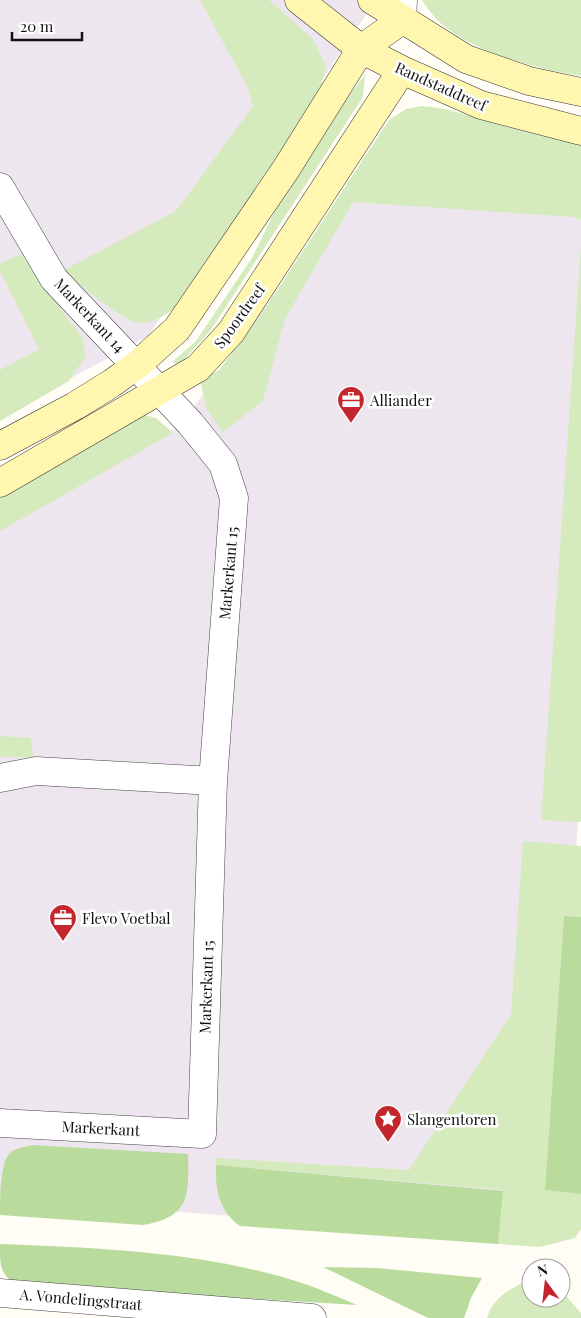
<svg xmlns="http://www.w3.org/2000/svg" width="581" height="1318" font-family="'Playfair Display',serif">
  <rect width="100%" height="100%" fill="#fffdf5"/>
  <path fill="#eee6ef" d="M 0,0 L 376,0 L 148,336 L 0,417 Z
    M 406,109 L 581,140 L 581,748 L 559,1243 L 0,1197 L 0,523 L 181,425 Z"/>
  <path fill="#d5ebbd" d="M 200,0 L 269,0 L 313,39 L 326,66 L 320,92 L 179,305 C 167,314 154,324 137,323 C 123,321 76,281 62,271 L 176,211 L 253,106 L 247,86 Z
    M 422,0 L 581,0 L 581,76 C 540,70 477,53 444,26 C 435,19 429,10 422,0 Z
    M 365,75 L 363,97 L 210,331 L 179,365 L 172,362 L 196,341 L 252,258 L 273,215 L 341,105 Z
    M 421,106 C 450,108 476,118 504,126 C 530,133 555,137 581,141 L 581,220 L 574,217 L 353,202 L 285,319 L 263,401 L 223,432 L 207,410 L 200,381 L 219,370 L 255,324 L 389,120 L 406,109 Z
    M 581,246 L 581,822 L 541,820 Z
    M 21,254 L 82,338 L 86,356 L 69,381 L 0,421 L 0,370 L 39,349 L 0,271 L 0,264 Z
    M 141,414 L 156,418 L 173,433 L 0,531 L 0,491 Z
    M 0,736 L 31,738 L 33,757 L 0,757 Z
    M 523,841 L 581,846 L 581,917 L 564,916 L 545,1190 L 581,1194 L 581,1229 L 575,1238 L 540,1247 L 498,1244 L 503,1190 L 216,1165 L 216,1158 L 409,1170 L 511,1014 Z
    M 531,1279 L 531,1298 L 561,1298 L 561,1290 L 581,1313 L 581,1318 L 487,1318 C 494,1296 511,1288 531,1279 Z"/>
  <path fill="#b9dc9c" d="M 564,916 L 581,917 L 581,1194 L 545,1190 Z
    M 32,1145 L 188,1154 C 189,1196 190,1217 143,1225 L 0,1215 C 0,1201 0,1162 10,1153 C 15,1148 25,1147 32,1145 Z
    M 216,1165 L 503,1191 L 498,1244 L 240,1226 C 219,1211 215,1189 216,1165 Z
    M 0,1244 C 102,1248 210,1252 308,1285 C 324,1291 341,1298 357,1305 L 16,1284 C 0,1275 0,1265 0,1244 Z
    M 323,1267 L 377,1268 L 482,1278 L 471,1298 L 464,1318 L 428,1318 Z"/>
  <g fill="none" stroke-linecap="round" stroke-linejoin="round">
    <defs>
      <path id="street" d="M 402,20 L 403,0
        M 0,187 L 54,279 L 190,423 L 223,464 L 234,498 L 213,781 L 202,1134 L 0,1123
        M 0,778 L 36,771 L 213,781
        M 0,1293 L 312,1318"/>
      <path id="secondary" d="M 299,0 L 361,49 L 402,70 L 481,105 L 581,131
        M 372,0 L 466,59 L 529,81 L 581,92
        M 0,446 L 75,406 L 112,383 L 137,365 L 177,329 L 286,169 L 361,49 L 402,20
        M 0,483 L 198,368 L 231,332 L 402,70"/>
    </defs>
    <use href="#street" stroke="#444" stroke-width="29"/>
    <use href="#secondary" stroke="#333" stroke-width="29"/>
    <use href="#street" stroke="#fff" stroke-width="28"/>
    <use href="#secondary" stroke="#fff6b0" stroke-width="28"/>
  </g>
  <defs>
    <symbol id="office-pin" viewBox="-11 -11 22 30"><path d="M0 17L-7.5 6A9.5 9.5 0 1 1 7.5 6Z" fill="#c4262e" stroke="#fff"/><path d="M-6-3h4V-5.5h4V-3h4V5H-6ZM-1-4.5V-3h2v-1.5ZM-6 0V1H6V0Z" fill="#fff"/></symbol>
    <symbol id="sight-pin" viewBox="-11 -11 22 30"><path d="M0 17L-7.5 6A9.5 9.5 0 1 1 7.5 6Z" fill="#c4262e" stroke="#fff"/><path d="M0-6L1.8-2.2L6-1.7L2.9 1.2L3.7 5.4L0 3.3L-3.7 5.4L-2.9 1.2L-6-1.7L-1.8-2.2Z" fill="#fff"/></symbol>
  </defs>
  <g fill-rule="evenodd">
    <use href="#office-pin" x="335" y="384" width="32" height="43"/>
    <use href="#office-pin" x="47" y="902" width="32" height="43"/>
    <use href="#sight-pin" x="372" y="1103" width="32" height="43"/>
  </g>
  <g text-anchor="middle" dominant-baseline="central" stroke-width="5" stroke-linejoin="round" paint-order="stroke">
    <g font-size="15" fill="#111" stroke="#fff">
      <text transform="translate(441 86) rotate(24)">Randstaddreef</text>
      <text transform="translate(90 315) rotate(47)">Markerkant 14</text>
      <text transform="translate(239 316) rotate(-54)">Spoordreef</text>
      <text transform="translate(228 573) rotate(-85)">Markerkant 15</text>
      <text transform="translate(206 987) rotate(-88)">Markerkant 15</text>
      <text transform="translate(101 1128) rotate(3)">Markerkant</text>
      <text transform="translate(81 1299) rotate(5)">A. Vondelingstraat</text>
    </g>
    <g font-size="15" fill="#111" stroke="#fff" text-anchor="start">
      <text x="370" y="400">Alliander</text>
      <text x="82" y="918">Flevo Voetbal</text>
      <text x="407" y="1119">Slangentoren</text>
    </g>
  </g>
  <g transform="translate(546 1283) rotate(345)"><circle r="24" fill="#ffffff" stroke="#a0a0a0"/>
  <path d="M0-4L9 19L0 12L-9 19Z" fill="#c4262e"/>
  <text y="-8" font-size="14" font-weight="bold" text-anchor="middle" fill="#111111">N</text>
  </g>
  <path d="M12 32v8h70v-8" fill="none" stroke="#111111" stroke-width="2.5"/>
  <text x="20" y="32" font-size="15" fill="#111111" stroke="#ffffff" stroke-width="4" paint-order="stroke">20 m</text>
</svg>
